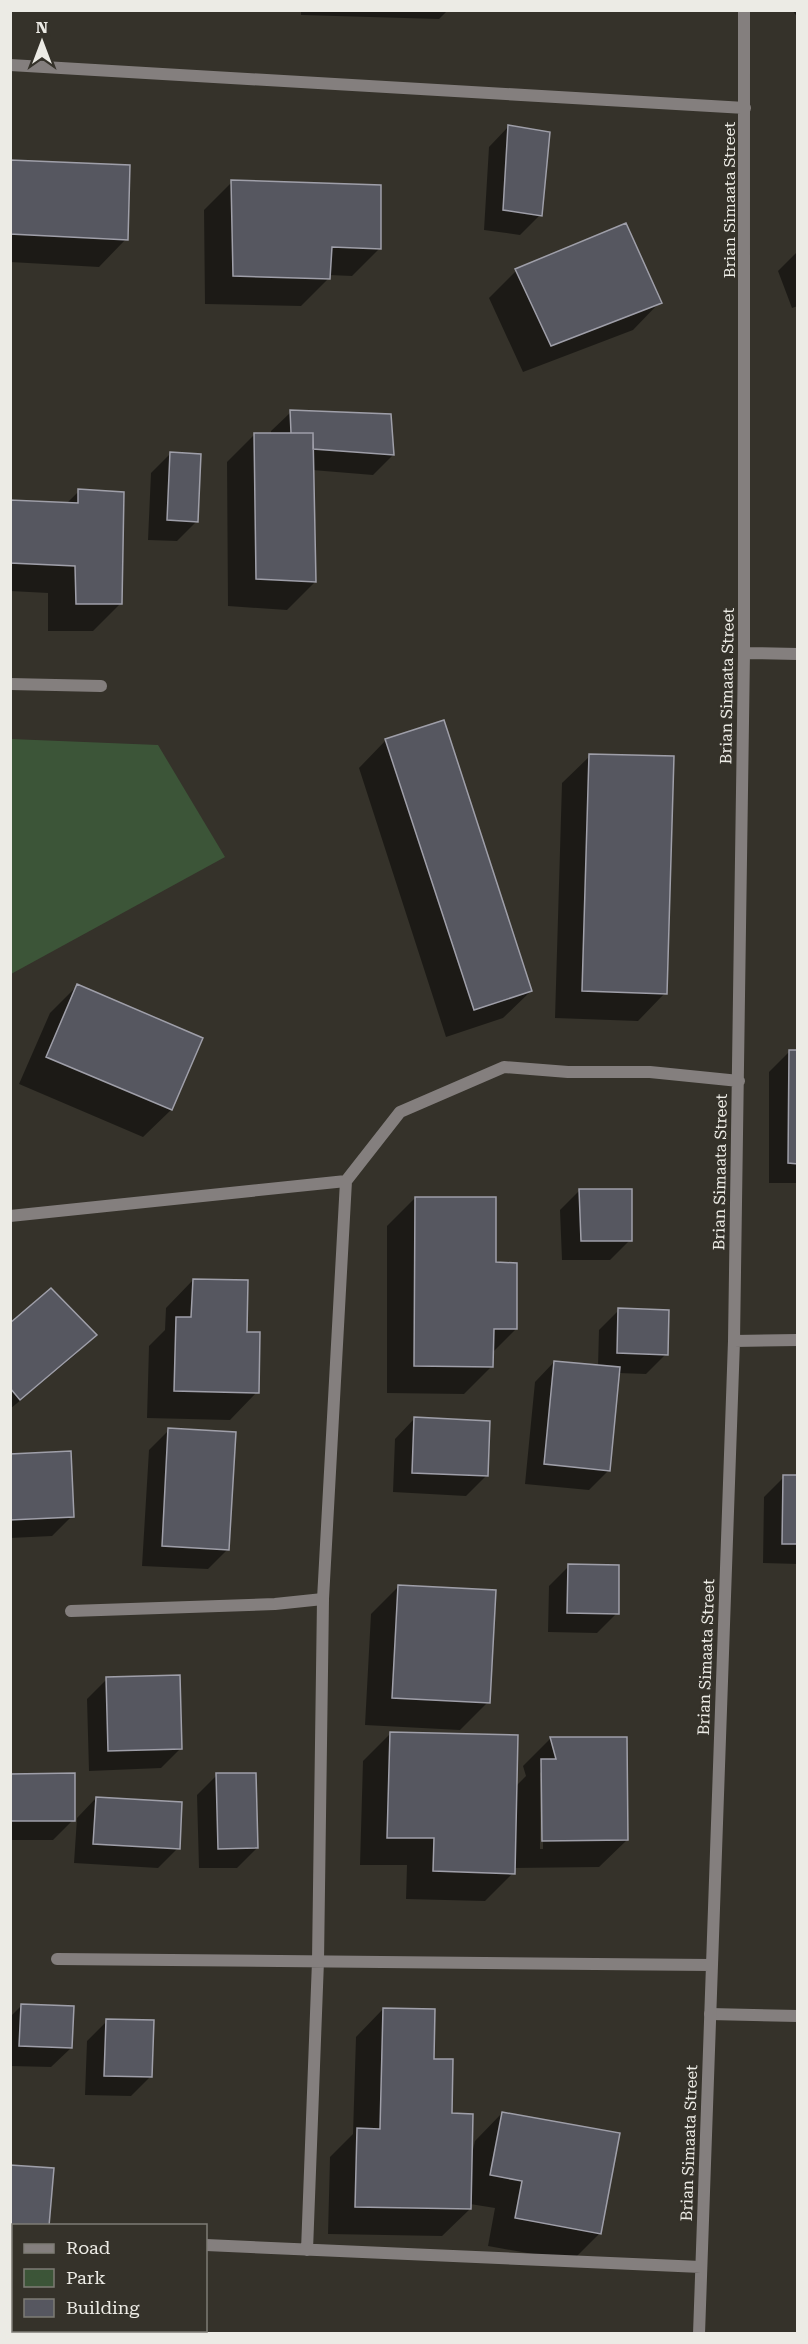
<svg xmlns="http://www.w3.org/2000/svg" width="808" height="2344" font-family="'Roboto Serif',serif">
  <rect width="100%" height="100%" fill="#35322a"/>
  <path fill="#3c5538" d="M 11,739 L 158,745 L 225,857 L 11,974 Z"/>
  <path fill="#0007" fill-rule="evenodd" d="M 301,10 L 448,10 L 439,19 L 301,15 Z
    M 792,10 L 798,10 L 798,18 Z
    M 508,127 L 540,215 L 520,235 L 484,230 L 489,147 Z
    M 10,162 L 126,239 L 99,267 L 10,262 Z
    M 232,182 L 380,248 L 352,276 L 329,275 L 329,278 L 301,306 L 205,304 L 204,210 Z
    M 798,251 L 798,306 L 792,308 L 778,271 Z
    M 516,271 L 660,302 L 633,330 L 523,372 L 489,298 Z
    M 291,412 L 393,455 L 373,475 L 312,470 L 315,582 L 287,610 L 228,606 L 227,462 L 255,434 L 271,434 L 271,431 Z
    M 171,453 L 197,521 L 177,541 L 148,540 L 151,473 Z
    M 79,491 L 121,603 L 93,631 L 48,631 L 48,593 L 10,591 L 10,502 L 66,504 Z
    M 386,740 L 531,991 L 503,1018 L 446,1037 L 359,768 Z
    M 590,756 L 665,993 L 638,1021 L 555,1018 L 562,783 Z
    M 77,986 L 171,1110 L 143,1137 L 19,1084 L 50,1013 Z
    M 789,1052 L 798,1052 L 798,1183 L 769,1183 L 769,1072 Z
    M 580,1190 L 630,1240 L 610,1260 L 562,1260 L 560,1210 Z
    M 415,1198 L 494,1264 L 516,1329 L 492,1353 L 492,1366 L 464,1394 L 387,1393 L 387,1226 Z
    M 193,1280 L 245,1333 L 257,1392 L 230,1420 L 147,1418 L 149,1346 L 165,1330 L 166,1308 Z
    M 619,1310 L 666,1354 L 646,1374 L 618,1373 L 609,1470 L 589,1490 L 525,1484 L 535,1382 L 554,1362 L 598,1366 L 599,1330 Z
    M 10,1325 L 94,1335 L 75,1355 L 10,1409 Z
    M 414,1419 L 486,1476 L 466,1496 L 393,1492 L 395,1439 Z
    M 169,1430 L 228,1549 L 208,1569 L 142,1566 L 149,1450 Z
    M 10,1455 L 72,1516 L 52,1536 L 10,1538 Z
    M 784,1477 L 798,1477 L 798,1564 L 763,1563 L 764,1497 Z
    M 569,1566 L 617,1613 L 597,1633 L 548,1632 L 549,1586 Z
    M 399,1586 L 488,1702 L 460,1730 L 365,1725 L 371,1614 Z
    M 107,1679 L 181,1748 L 161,1768 L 89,1771 L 87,1699 Z
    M 391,1733 L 515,1787 L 526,1776 L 523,1766 L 550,1739 L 627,1840 L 599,1867 L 513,1868 L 513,1873 L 485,1901 L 406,1899 L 407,1865 L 360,1865 L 363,1761 ZM 543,1770 L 543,1849 L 540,1849 L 540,1773 Z
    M 10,1775 L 73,1820 L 53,1840 L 10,1840 Z
    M 217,1775 L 257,1848 L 237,1868 L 199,1868 L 197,1795 Z
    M 96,1798 L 178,1848 L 158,1868 L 74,1863 L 77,1818 Z
    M 21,2006 L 71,2048 L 51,2067 L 10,2066 L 10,2017 Z
    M 383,2009 L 433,2061 L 451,2115 L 471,2150 L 473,2150 L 475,2141 L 502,2113 L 600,2233 L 572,2261 L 488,2246 L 495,2208 L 470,2204 L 470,2209 L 442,2236 L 328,2234 L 330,2157 L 353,2134 L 356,2037 Z
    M 107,2021 L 151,2076 L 131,2096 L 85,2095 L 87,2041 Z
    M 10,2166 L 14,2226 L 14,2264 L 10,2264 Z"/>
  <path fill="#565760" stroke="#9f9fa9" stroke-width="1.5" d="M 508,125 L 550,132 L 542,216 L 503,210 Z
    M 10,160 L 130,165 L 128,240 L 10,234 Z
    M 231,180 L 381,185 L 381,249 L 332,247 L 330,279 L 233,276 Z
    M 626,223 L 662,303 L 551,346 L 515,269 Z
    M 290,410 L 391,414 L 394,455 L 313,449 L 313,433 L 291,433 Z
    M 254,433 L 313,433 L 316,582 L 256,579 Z
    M 170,452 L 201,454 L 198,522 L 167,520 Z
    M 78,489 L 124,492 L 122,604 L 76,604 L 75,566 L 10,563 L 10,500 L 78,503 Z
    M 444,720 L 532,991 L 474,1010 L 385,739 Z
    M 589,754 L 674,756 L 667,994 L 582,991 Z
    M 77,984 L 203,1038 L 172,1110 L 46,1057 Z
    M 789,1050 L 798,1050 L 798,1164 L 788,1163 Z
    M 579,1189 L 632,1189 L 632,1241 L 581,1241 Z
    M 415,1197 L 496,1197 L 496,1262 L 517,1263 L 517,1329 L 494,1329 L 493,1367 L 414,1366 Z
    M 193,1279 L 248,1280 L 247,1332 L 260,1332 L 259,1393 L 174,1391 L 176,1317 L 191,1317 Z
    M 51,1288 L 97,1335 L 20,1400 L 10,1388 L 10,1323 Z
    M 618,1308 L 669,1310 L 668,1355 L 617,1353 Z
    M 554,1361 L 620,1367 L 610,1471 L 544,1464 Z
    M 414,1417 L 490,1421 L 488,1476 L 412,1473 Z
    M 168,1428 L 236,1432 L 229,1550 L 162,1546 Z
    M 71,1451 L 74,1517 L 10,1520 L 10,1454 Z
    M 783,1475 L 798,1475 L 798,1544 L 782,1544 Z
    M 568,1564 L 619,1565 L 619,1614 L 567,1613 Z
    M 398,1585 L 496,1590 L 490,1703 L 392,1698 Z
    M 180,1675 L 182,1749 L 108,1751 L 106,1677 Z
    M 390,1732 L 518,1735 L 515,1874 L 433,1871 L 434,1838 L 387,1838 Z
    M 550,1737 L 627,1737 L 628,1840 L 542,1841 L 541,1759 L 556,1759 Z
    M 75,1773 L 75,1821 L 10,1821 L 10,1774 Z
    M 216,1773 L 256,1773 L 258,1848 L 218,1849 Z
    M 96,1797 L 182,1802 L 180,1849 L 93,1844 Z
    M 21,2004 L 74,2006 L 72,2048 L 19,2046 Z
    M 383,2008 L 435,2009 L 434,2059 L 453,2059 L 452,2113 L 473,2114 L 471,2209 L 355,2207 L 357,2128 L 380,2129 Z
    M 106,2019 L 154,2020 L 152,2077 L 104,2076 Z
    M 502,2112 L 620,2133 L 601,2234 L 515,2218 L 522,2181 L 490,2175 Z
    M 10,2165 L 54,2168 L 49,2226 L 14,2226 L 14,2243 L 10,2243 Z"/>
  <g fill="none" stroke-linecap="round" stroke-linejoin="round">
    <path stroke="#847f7e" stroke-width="12" d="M 71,1611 L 275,1604 L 323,1599
      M 710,2014 L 798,2016"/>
    <path stroke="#847f7e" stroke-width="12" d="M 10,65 L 745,108
      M 744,653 L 798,654
      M 10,684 L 101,686
      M 10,1216 L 346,1181
      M 734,1341 L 798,1340
      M 57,1959 L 711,1965
      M 206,2245 L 701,2267
      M 307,2250 L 318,1961 L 323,1599 L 346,1181 L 400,1112 L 504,1067 L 568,1072 L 650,1072 L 739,1081
      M 699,2334 L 734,1341 L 744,653 L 744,10"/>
  </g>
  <g text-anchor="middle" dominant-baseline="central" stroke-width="5" stroke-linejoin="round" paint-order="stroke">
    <g font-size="16" fill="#ecebe5" stroke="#35322a">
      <text transform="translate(729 200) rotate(-90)">Brian Simaata Street</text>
      <text transform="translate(727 686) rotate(-89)">Brian Simaata Street</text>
      <text transform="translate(720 1172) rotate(-89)">Brian Simaata Street</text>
      <text transform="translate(706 1657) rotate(-88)">Brian Simaata Street</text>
      <text transform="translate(689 2143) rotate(-88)">Brian Simaata Street</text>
    </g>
  </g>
  <rect width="808" height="2344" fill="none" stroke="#ecebe5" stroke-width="24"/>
  <rect x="12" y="2224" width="195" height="108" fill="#35322a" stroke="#7e7c75" stroke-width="1.5"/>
  <rect x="24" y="2244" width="30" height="9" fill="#847f7e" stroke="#7e7c75" stroke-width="1.5"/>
  <text x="66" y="2254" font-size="18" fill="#ecebe5">Road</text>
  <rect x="24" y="2269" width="30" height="18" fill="#3c5538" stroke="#7e7c75" stroke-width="1.5"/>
  <text x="66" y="2284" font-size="18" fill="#ecebe5">Park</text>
  <rect x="24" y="2299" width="30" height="18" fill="#565760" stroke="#7e7c75" stroke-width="1.5"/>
  <text x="66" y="2314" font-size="18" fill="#ecebe5">Building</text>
  <g transform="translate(42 42)" stroke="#35322a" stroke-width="4.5" paint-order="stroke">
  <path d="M0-4.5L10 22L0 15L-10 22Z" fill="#ecebe5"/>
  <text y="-9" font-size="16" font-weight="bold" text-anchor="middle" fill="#ecebe5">N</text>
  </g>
</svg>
